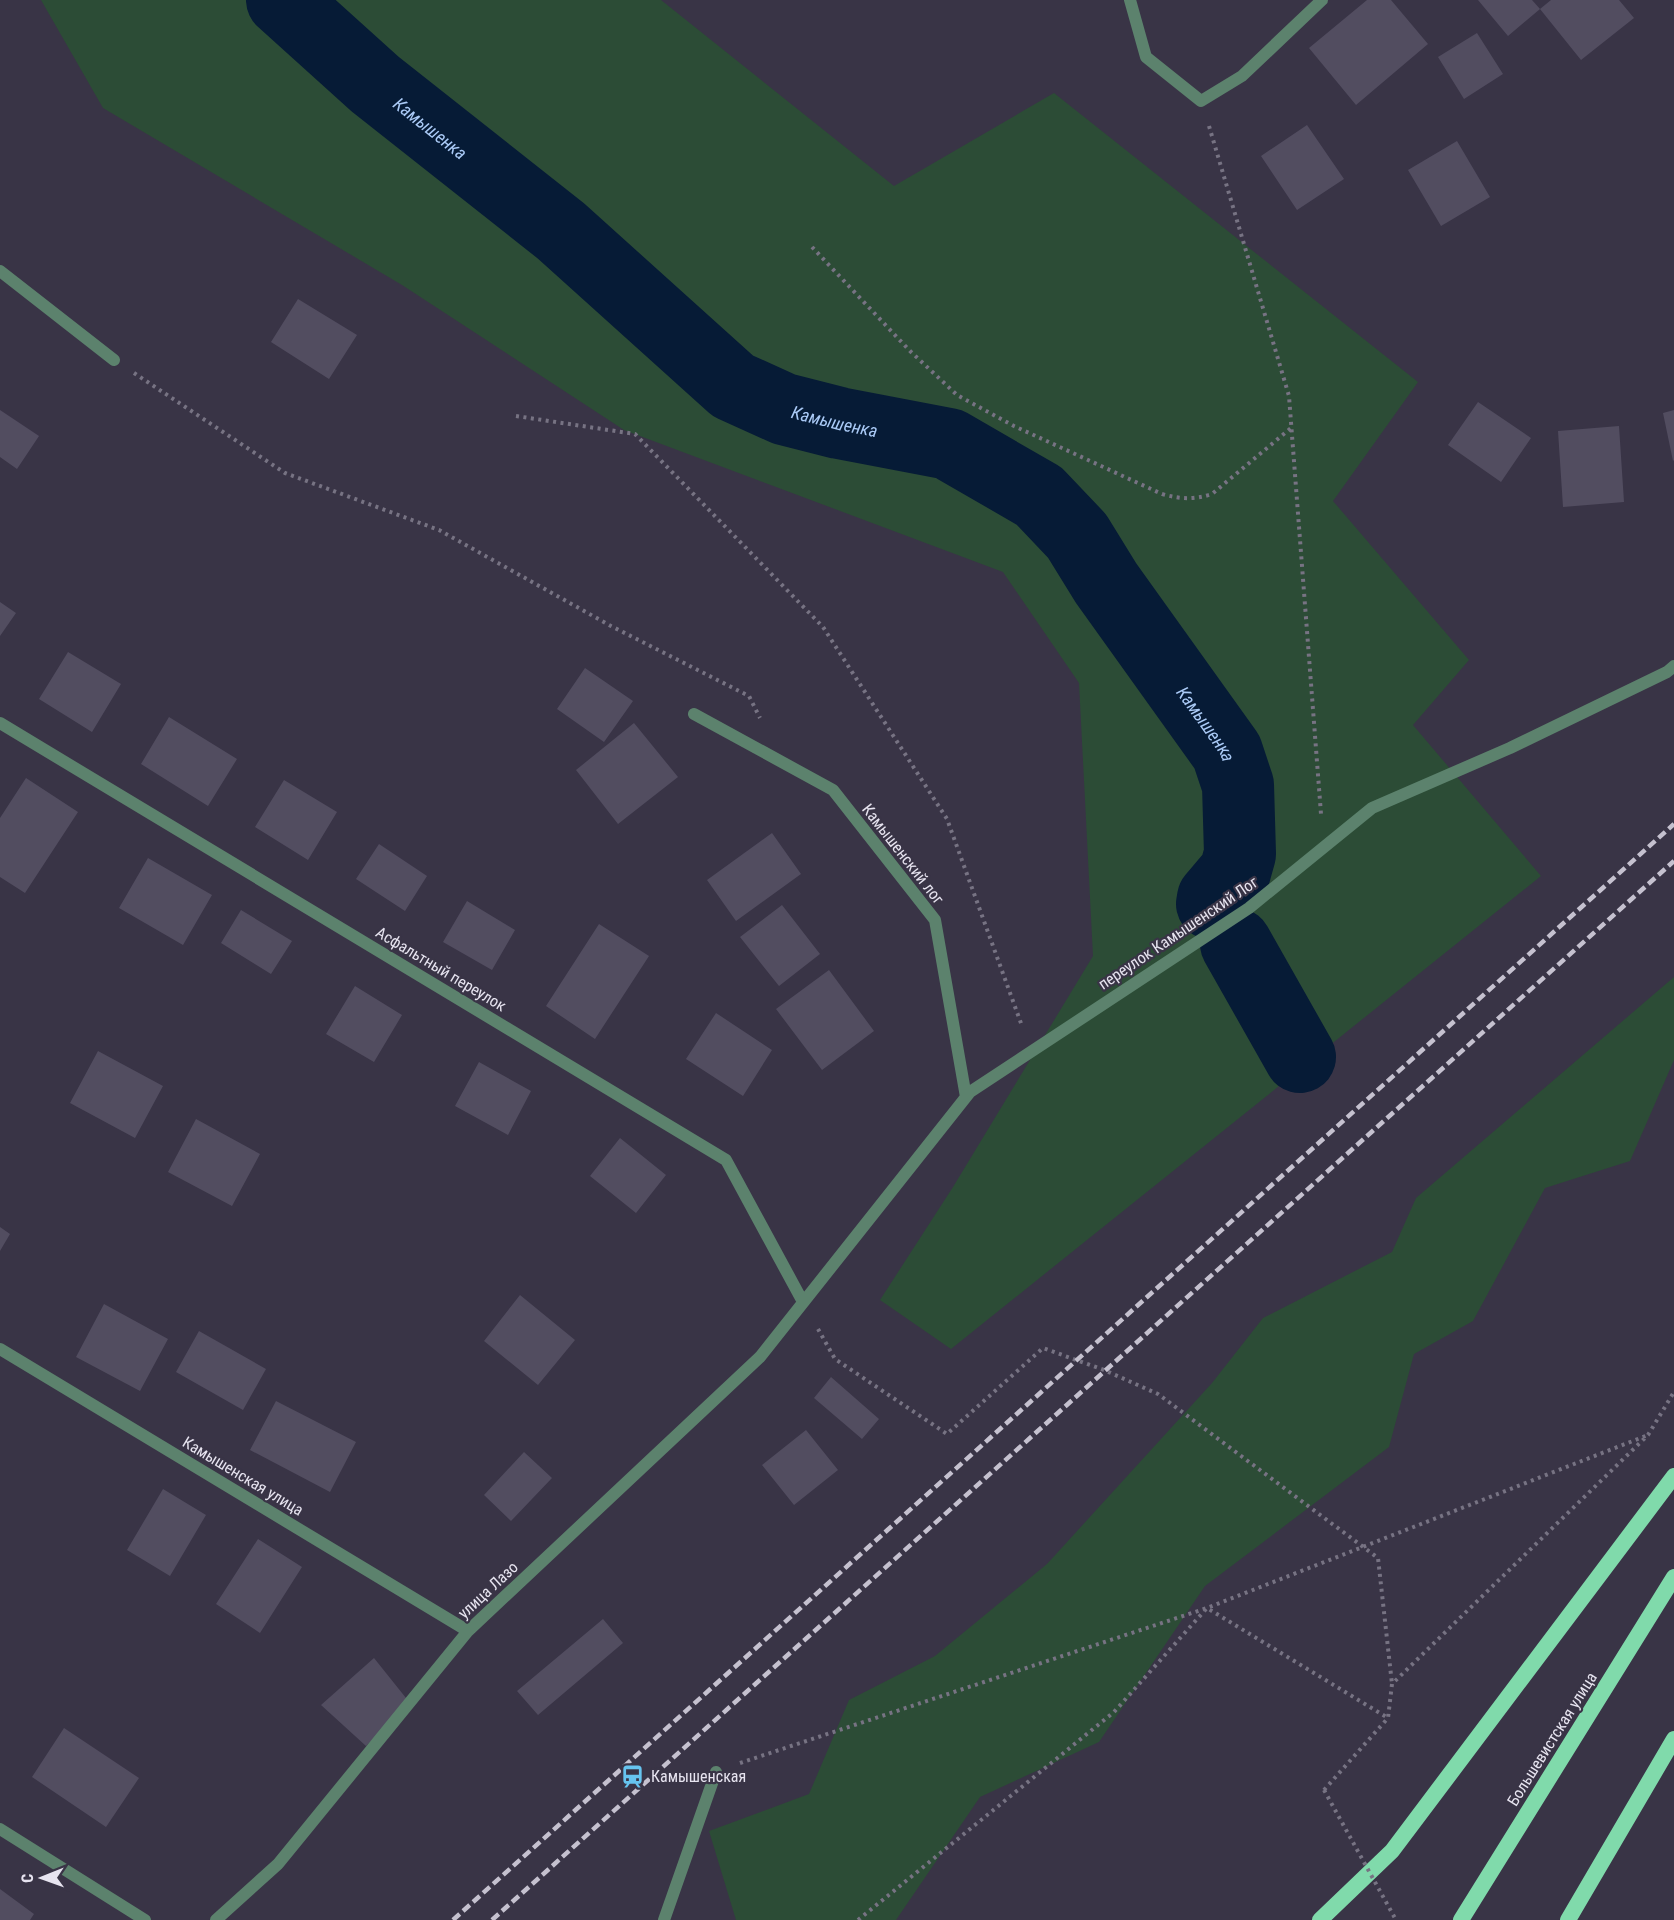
<svg xmlns="http://www.w3.org/2000/svg" width="1674" height="1920" font-family="'Roboto Condensed',sans-serif">
  <rect width="100%" height="100%" fill="#393446"/>
  <path fill="#2c4c36" d="M 41,0 L 661,0 L 894,186 L 1054,93 L 1418,382 L 1333,501 L 1469,660 L 1413,725 L 1541,876 L 951,1349 L 880,1300 L 953,1187 L 1093,956 L 1079,683 L 1003,572 L 624,430 L 402,285 L 103,108 Z
    M 1674,977 L 1674,1060 L 1630,1161 L 1545,1188 L 1473,1321 L 1414,1354 L 1389,1447 L 1205,1586 L 1099,1742 L 980,1797 L 896,1920 L 736,1920 L 709,1831 L 809,1794 L 849,1700 L 935,1656 L 1047,1564 L 1212,1383 L 1263,1318 L 1392,1252 L 1416,1198 Z"/>
  <g fill="none" stroke-linecap="round" stroke-linejoin="round">
    <g stroke="#061b36" stroke-width="72">
      <path id="s1" d="M 282,0 L 375,84 L 561,231 L 733,386 L 784,409 L 839,423 L 949,444 L 1039,496 L 1077,536 L 1106,583 L 1227,752 L 1238,785 L 1240,854 L 1235,872 L 1213,898 L 1212,904"/>
      <path d="M 1236,944 L 1300,1057"/>
    </g>
  </g>
  <path fill="#524d60" d="M 1367,0 L 1391,0 L 1428,44 L 1356,105 L 1309,48 Z
    M 1478,0 L 1532,0 L 1540,9 L 1508,36 Z
    M 1551,0 L 1619,0 L 1634,18 L 1581,60 L 1540,9 Z
    M 1477,33 L 1503,74 L 1464,99 L 1438,57 Z
    M 1307,125 L 1344,179 L 1297,210 L 1261,156 Z
    M 1457,141 L 1490,197 L 1441,226 L 1408,170 Z
    M 298,299 L 357,335 L 329,379 L 271,342 Z
    M 1478,402 L 1531,438 L 1501,482 L 1448,445 Z
    M 0,410 L 39,436 L 17,469 L 0,457 Z
    M 1674,410 L 1674,460 L 1673,461 L 1663,413 Z
    M 1619,426 L 1624,502 L 1563,507 L 1558,431 Z
    M 0,602 L 16,613 L 0,636 Z
    M 68,652 L 121,684 L 92,732 L 39,699 Z
    M 585,668 L 633,701 L 604,742 L 557,709 Z
    M 169,717 L 237,759 L 208,806 L 141,764 Z
    M 634,723 L 678,777 L 618,824 L 576,770 Z
    M 26,778 L 78,812 L 25,893 L 0,877 L 0,818 Z
    M 284,780 L 337,812 L 308,860 L 255,827 Z
    M 772,833 L 801,874 L 736,921 L 707,880 Z
    M 379,844 L 427,876 L 405,911 L 356,879 Z
    M 148,858 L 212,895 L 183,945 L 119,908 Z
    M 467,901 L 515,930 L 492,970 L 443,942 Z
    M 782,905 L 820,954 L 779,986 L 740,937 Z
    M 241,910 L 292,941 L 271,974 L 221,943 Z
    M 599,924 L 649,956 L 595,1039 L 546,1006 Z
    M 829,970 L 874,1031 L 822,1070 L 776,1009 Z
    M 355,986 L 402,1015 L 374,1062 L 326,1034 Z
    M 716,1013 L 772,1050 L 743,1096 L 686,1059 Z
    M 98,1051 L 163,1086 L 135,1138 L 70,1103 Z
    M 479,1062 L 531,1091 L 508,1135 L 455,1106 Z
    M 196,1119 L 260,1154 L 232,1206 L 168,1172 Z
    M 620,1138 L 666,1175 L 636,1213 L 590,1176 Z
    M 0,1227 L 10,1234 L 0,1251 Z
    M 520,1295 L 575,1340 L 538,1385 L 484,1341 Z
    M 104,1304 L 168,1339 L 140,1391 L 76,1357 Z
    M 199,1331 L 266,1369 L 243,1410 L 176,1372 Z
    M 831,1377 L 879,1419 L 862,1439 L 814,1398 Z
    M 276,1401 L 356,1442 L 330,1492 L 250,1450 Z
    M 806,1430 L 838,1470 L 794,1505 L 762,1465 Z
    M 524,1452 L 552,1478 L 511,1521 L 484,1495 Z
    M 163,1489 L 206,1515 L 170,1576 L 127,1550 Z
    M 258,1539 L 302,1567 L 260,1633 L 216,1604 Z
    M 603,1619 L 623,1643 L 538,1715 L 517,1691 Z
    M 374,1658 L 410,1703 L 366,1746 L 321,1705 Z
    M 64,1728 L 139,1778 L 106,1827 L 32,1777 Z
    M 0,1889 L 34,1914 L 30,1920 L 0,1920 Z"/>
  <g fill="none" stroke-linecap="round" stroke-linejoin="round">
    <path stroke="#777383" stroke-width="4" stroke-dasharray="3 4.5" stroke-linecap="butt" d="M 1209,126 L 1289,396 L 1321,814
      M 812,247 L 910,351 L 957,395 L 1014,426 L 1162,494 C 1180,499 1193,500 1212,494 L 1291,428
      M 134,373 L 285,473 L 439,530 L 611,626 L 749,696 L 760,718
      M 516,416 L 635,434 L 823,627 L 947,819 L 1022,1026
      M 818,1329 L 835,1359 L 947,1434 L 1043,1348 L 1104,1370 L 1158,1394 L 1378,1558 L 1392,1684
      M 740,1763 L 1207,1608 L 1648,1435
      M 1324,1790 L 1388,1718 L 1392,1684 L 1648,1435 L 1674,1392
      M 858,1920 L 1114,1712 L 1207,1608 L 1388,1718"/>
    <path stroke="#5c826d" stroke-width="12" d="M 664,1920 L 716,1772"/>
    <path stroke="#5c826d" stroke-width="12" d="M 1130,0 L 1146,57 L 1201,101 L 1242,76 L 1322,0
      M 0,271 L 114,360
      M 694,714 L 833,790 L 935,920 L 966,1097
      M 0,723 L 726,1160 L 803,1302
      M 0,1349 L 468,1631
      M 0,1829 L 145,1920
      M 216,1920 L 278,1864 L 468,1631 L 760,1357 L 970,1092 L 1249,908 L 1372,808 L 1510,748 L 1667,672 L 1674,666"/>
    <path stroke="#80daab" stroke-width="16" d="M 1320,1920 L 1392,1851 L 1674,1476
      M 1461,1920 L 1674,1577
      M 1568,1920 L 1674,1739"/>
    <path stroke="#c5c1cf" stroke-width="4.5" stroke-dasharray="9 4.5" stroke-linecap="butt" d="M 453,1920 L 1674,824
      M 492,1920 L 1674,861"/>
    <path stroke="#777383" stroke-width="4" stroke-dasharray="3 4.5" stroke-linecap="butt" d="M 1324,1790 L 1396,1920"/>
  </g>
  <defs>
    <symbol id="station-bare" viewBox="-9 -9 18 18"><path d="M-3-6H3Q5-6 5-4V2Q5 4 3 4L4.5 6H3L1.5 4h-3L-3 6H-4.5L-3 4Q-5 4-5 2V-4Q-5-6-3-6ZM-3.5-4v3h7v-3ZM-3.5 1v1.5H-2V1ZM2 1v1.5H3.5V1Z" fill="#66c4ef" stroke="#393446" stroke-width="2.5" paint-order="stroke"/></symbol>
  </defs>
  <g fill-rule="evenodd">
    <use href="#station-bare" x="616" y="1760" width="33" height="33"/>
  </g>
  <g text-anchor="middle" dominant-baseline="central" stroke-width="4.5" stroke-linejoin="round" paint-order="stroke">
    <g font-size="16" fill="#e7e4f0" stroke="#393446">
      <text transform="translate(903 854) rotate(52)">Камышенский лог</text>
      <text transform="translate(1178 933) rotate(-34)">переулок Камышенский Лог</text>
      <text transform="translate(441 969) rotate(31)">Асфальтный переулок</text>
      <text transform="translate(243 1476) rotate(31)">Камышенская улица</text>
      <text transform="translate(488 1590) rotate(-43)">улица Лазо</text>
      <text transform="translate(1552 1739) rotate(-58)">Большевистская улица</text>
    </g>
    <g font-size="16" fill="#e7e4f0" stroke="#393446" text-anchor="start">
      <text x="651" y="1776">Камышенская</text>
    </g>
    <g font-size="18" font-style="italic" fill="#aacaf6" stroke="#393446">
      <text stroke="none"><textPath href="#s1" startOffset="196">Камышенка</textPath></text>
      <text stroke="none"><textPath href="#s1" startOffset="702">Камышенка</textPath></text>
      <text stroke="none"><textPath href="#s1" startOffset="1206">Камышенка</textPath></text>
    </g>
  </g>
  <g transform="translate(42 1878) rotate(269)" stroke="#393446" stroke-width="4.5" paint-order="stroke">
  <path d="M0-4.5L10 22L0 15L-10 22Z" fill="#e7e4f0"/>
  <text y="-9" font-size="16" font-weight="bold" text-anchor="middle" fill="#e7e4f0">С</text>
  </g>
</svg>
